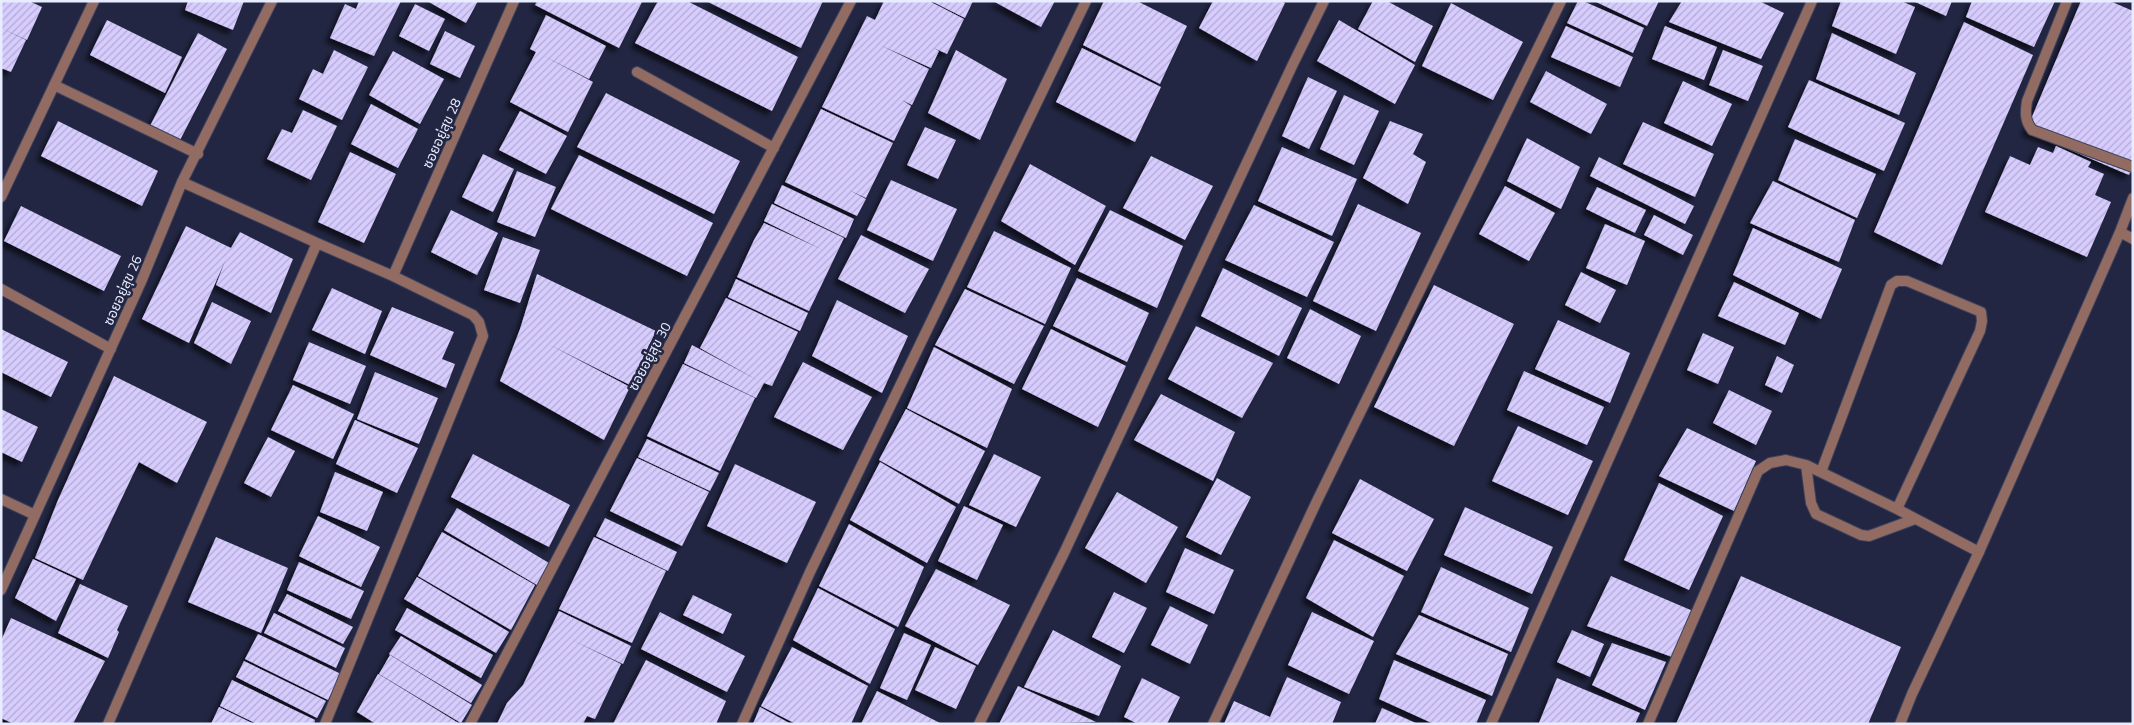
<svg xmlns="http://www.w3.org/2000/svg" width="2134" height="725" font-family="'Titillium Web','Noto Sans Thai',sans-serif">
  <defs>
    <pattern id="building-hatch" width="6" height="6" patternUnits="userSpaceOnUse" patternTransform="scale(1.25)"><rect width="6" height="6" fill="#d7ccfe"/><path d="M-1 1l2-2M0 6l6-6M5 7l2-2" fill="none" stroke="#b2abd2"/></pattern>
    <filter id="shadow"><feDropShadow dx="-4.5" dy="4.5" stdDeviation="2.5" flood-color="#0009"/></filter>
  </defs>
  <rect width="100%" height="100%" fill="#222642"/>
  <path fill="url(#building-hatch)" filter="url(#shadow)" d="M 1,1 L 29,1 L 42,7 L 27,40 L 1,28 Z
    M 188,1 L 244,1 L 233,30 L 185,10 Z
    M 359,1 L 401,1 L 374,56 L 330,38 L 345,4 L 356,9 Z
    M 427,1 L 478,1 L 466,23 Z
    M 537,1 L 640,1 L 642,2 L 619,48 L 535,5 Z
    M 658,1 L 687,1 L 798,57 L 772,111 L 635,43 Z
    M 706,1 L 823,1 L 801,48 Z
    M 884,1 L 929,1 L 964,19 L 947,54 L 934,48 L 939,51 L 931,68 L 880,45 L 929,69 L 912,105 L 902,100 L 911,106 L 894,141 L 822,107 L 867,16 L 875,20 Z
    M 931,1 L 973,1 L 965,18 Z
    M 993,1 L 1055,1 L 1041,27 Z
    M 1104,1 L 1137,1 L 1187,26 L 1160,84 L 1083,45 Z
    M 1213,1 L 1281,1 L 1285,3 L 1257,61 L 1199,28 Z
    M 1373,1 L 1387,1 L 1433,26 L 1415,62 L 1358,29 Z
    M 1578,1 L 1583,1 L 1644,28 L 1633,53 L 1567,23 Z
    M 1594,1 L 1659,1 L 1647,26 Z
    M 1682,1 L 1759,1 L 1784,13 L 1761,59 L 1669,22 Z
    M 1841,1 L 1901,1 L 1915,7 L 1896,54 L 1832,26 Z
    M 1913,1 L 1952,1 L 1946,16 Z
    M 1972,1 L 2055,1 L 2034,47 L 1966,17 Z
    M 2081,1 L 2110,1 L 2133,11 L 2133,167 L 2129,175 L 2026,131 Z
    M 1451,3 L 1523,42 L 1493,100 L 1422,66 Z
    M 415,4 L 445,19 L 429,51 L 399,36 Z
    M 546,15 L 606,46 L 589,79 L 542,55 L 593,82 L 568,132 L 510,102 L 536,52 L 530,49 Z
    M 107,20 L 182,57 L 165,93 L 90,55 Z
    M 1339,20 L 1415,65 L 1395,104 L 1317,61 Z
    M 1964,22 L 2033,55 L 1942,265 L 1874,232 Z
    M 1566,26 L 1633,57 L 1620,87 L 1551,57 Z
    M 1665,26 L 1717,47 L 1704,80 L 1652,59 Z
    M 1,28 L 26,40 L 11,72 L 1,68 Z
    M 445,31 L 475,46 L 460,78 L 430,64 Z
    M 198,33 L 227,49 L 179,142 L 150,126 Z
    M 1832,33 L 1916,73 L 1899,115 L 1816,79 Z
    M 1082,48 L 1161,87 L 1135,142 L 1056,102 Z
    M 334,50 L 368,67 L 342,120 L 299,99 L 313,69 L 323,74 Z
    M 956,50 L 1007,79 L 980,140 L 928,113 Z
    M 1723,50 L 1763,66 L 1748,101 L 1709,85 Z
    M 393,51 L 444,79 L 420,124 L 369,95 Z
    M 1546,71 L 1607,104 L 1591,134 L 1530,102 Z
    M 1308,77 L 1337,91 L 1309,149 L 1282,136 Z
    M 1809,80 L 1905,123 L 1884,171 L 1788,127 Z
    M 1683,81 L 1732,104 L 1712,146 L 1664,123 Z
    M 606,93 L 740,161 L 714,214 L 577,147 Z
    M 1344,95 L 1379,111 L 1354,165 L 1320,149 Z
    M 371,104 L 418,129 L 398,168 L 351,144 Z
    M 821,109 L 893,143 L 866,198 L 849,190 L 866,199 L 857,216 L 785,182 Z
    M 303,110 L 337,126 L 311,180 L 267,159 L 282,129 L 292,133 Z
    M 520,111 L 567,136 L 546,174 L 499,150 Z
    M 58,121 L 158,171 L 142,206 L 41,156 Z
    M 1390,121 L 1423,134 L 1413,154 L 1426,162 L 1408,204 L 1363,178 Z
    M 1643,122 L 1714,154 L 1695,197 L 1623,164 Z
    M 925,127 L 956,140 L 938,179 L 907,165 Z
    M 1527,138 L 1580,167 L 1561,209 L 1507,181 Z
    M 1795,139 L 1876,174 L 1857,218 L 1778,180 Z
    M 2056,146 L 2091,162 L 2088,167 L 2104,174 L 2095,195 L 2111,202 L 2087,257 L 1985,212 L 2010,156 L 2030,165 L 2038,147 L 2053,153 Z
    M 1282,147 L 1357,179 L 1332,236 L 1258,201 Z
    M 350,152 L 396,174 L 364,243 L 318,222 Z
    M 483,154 L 514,169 L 493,212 L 462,197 Z
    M 579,155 L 713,223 L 687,276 L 551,209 Z
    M 1151,156 L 1213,186 L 1185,240 L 1123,208 Z
    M 1599,157 L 1694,206 L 1685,224 L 1590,176 Z
    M 1030,164 L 1106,206 L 1075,265 L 1001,221 Z
    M 517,171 L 556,187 L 535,237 L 497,222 Z
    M 891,180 L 957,209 L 933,261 L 867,230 Z
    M 1773,181 L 1855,220 L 1839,262 L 1750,223 Z
    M 782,185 L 854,219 L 846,238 L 774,203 Z
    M 1505,186 L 1555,213 L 1529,261 L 1479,234 Z
    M 1597,187 L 1646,210 L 1635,233 L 1586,209 Z
    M 772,204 L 844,238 L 809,311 L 737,277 L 754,240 L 764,223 L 821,249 L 764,221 Z
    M 1358,204 L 1421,233 L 1376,331 L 1313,301 Z
    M 1254,205 L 1334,242 L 1307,297 L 1225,260 Z
    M 21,206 L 121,256 L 104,291 L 4,241 Z
    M 451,210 L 498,233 L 477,275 L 431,252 Z
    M 1110,210 L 1183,246 L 1157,308 L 1078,271 Z
    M 1654,215 L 1693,235 L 1683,255 L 1644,235 Z
    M 1605,224 L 1645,241 L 1627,285 L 1586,268 Z
    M 186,226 L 231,248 L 240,232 L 293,259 L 271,313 L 216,285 L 225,261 L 189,343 L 142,319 Z
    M 1753,228 L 1842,269 L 1821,319 L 1733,275 Z
    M 994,231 L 1071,268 L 1045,324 L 967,287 Z
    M 861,235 L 929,269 L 905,313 L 838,279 Z
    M 503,237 L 540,250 L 520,303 L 484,290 Z
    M 1223,268 L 1302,308 L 1279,356 L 1201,316 Z
    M 1581,272 L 1616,290 L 1600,323 L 1565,305 Z
    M 537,274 L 656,331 L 630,385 L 550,345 L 630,387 L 604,440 L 500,381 L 520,329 Z
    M 1077,278 L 1149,313 L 1127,362 L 1053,326 Z
    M 736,279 L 808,313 L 800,331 L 728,297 Z
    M 1734,282 L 1799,313 L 1785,345 L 1718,316 Z
    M 1434,285 L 1514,324 L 1454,446 L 1374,407 Z
    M 332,288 L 382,311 L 365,354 L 312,330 Z
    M 965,289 L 1044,326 L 1014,384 L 935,345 Z
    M 726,298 L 798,332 L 772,386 L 764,383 L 756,398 L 684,363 L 692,345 L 759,381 L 700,348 Z
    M 837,300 L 908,336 L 882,393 L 812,356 Z
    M 212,302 L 251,321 L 231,364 L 194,343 Z
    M 392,307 L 454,332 L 442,359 L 455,364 L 446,388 L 370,355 Z
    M 1310,309 L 1361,336 L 1339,384 L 1287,358 Z
    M 1558,320 L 1630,353 L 1610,403 L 1535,369 Z
    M 1196,326 L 1273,363 L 1242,418 L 1168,379 Z
    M 1,329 L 68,362 L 51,397 L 1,372 Z
    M 1051,329 L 1126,366 L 1098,427 L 1022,389 Z
    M 1703,333 L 1734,347 L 1718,384 L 1687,370 Z
    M 309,342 L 366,366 L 350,404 L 293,380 Z
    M 934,347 L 1012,389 L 987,448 L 907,408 Z
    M 1777,356 L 1794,365 L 1782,393 L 1765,385 Z
    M 803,362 L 872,397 L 843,450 L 774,417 Z
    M 683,364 L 755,398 L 720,471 L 647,436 Z
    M 1524,371 L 1604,407 L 1587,445 L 1507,410 Z
    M 375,372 L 438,398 L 419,444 L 357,419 Z
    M 114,376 L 207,422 L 177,483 L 139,462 L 83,580 L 35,558 L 58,500 Z
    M 293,385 L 354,414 L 333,459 L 271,430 Z
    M 1729,390 L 1772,411 L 1756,445 L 1713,423 Z
    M 1161,394 L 1235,432 L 1213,481 L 1134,440 Z
    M 1,409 L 38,427 L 22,462 L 1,452 Z
    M 906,409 L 985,451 L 959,504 L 879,460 Z
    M 355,420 L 418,448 L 397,493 L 336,464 Z
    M 1518,426 L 1593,461 L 1568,515 L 1492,481 Z
    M 1687,428 L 1756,461 L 1734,511 L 1659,476 Z
    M 268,437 L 295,451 L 271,497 L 244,483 Z
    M 647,439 L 719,473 L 710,491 L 638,457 Z
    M 473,454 L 570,505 L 549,547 L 451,497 Z
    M 994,454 L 1041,477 L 1016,527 L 969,505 Z
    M 637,458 L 709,492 L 682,546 L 610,511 Z
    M 880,462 L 956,507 L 927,563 L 850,520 Z
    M 735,464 L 816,502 L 787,563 L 707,526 Z
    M 335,472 L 383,492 L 367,531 L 320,512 Z
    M 1217,478 L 1251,497 L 1221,555 L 1186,537 Z
    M 1360,479 L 1434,519 L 1407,571 L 1332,533 Z
    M 1659,483 L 1723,516 L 1689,590 L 1624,560 Z
    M 1117,492 L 1178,527 L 1146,583 L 1085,548 Z
    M 964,506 L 1003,525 L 977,580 L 938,561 Z
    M 1465,507 L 1553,547 L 1532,594 L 1444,555 Z
    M 457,508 L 549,563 L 537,585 L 444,530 Z
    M 318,516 L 380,547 L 361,587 L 299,556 Z
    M 605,518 L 677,552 L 668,571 L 596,536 Z
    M 849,524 L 924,567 L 898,627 L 819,586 Z
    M 442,532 L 535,585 L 511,630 L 418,576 Z
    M 216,537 L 288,568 L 261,633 L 188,602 Z
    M 594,537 L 666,571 L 632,643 L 559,609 Z
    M 1334,540 L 1404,576 L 1373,637 L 1306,598 Z
    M 1185,548 L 1234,570 L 1214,614 L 1166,592 Z
    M 33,559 L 76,579 L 56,621 L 15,598 Z
    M 299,562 L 364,591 L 351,619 L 287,590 Z
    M 1441,567 L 1529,608 L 1511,652 L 1421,612 Z
    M 936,569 L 1010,605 L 978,665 L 905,626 Z
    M 1611,576 L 1693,611 L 1672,657 L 1587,626 Z
    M 1741,576 L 1901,647 L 1868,724 L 1676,724 Z
    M 417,577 L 509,632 L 496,653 L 404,599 Z
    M 80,584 L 128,606 L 117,630 L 119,632 L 108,658 L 58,633 Z
    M 818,588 L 895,629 L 870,684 L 793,640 Z
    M 1114,592 L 1147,608 L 1124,653 L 1092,637 Z
    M 287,594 L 353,627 L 343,644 L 278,611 Z
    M 693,595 L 732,614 L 723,634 L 683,615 Z
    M 1170,606 L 1208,625 L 1190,664 L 1151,645 Z
    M 407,608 L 493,655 L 481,678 L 395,630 Z
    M 559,611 L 631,646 L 623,664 L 572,640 L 621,664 L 595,719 L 587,716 L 583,724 L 497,724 L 507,703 L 523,685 Z
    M 660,612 L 745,656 L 727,692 L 641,649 Z
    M 1312,612 L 1374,641 L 1349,694 L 1288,665 Z
    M 274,613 L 345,648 L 336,668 L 264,633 Z
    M 1419,615 L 1508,654 L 1492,696 L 1396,654 Z
    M 11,618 L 105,661 L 73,724 L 14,724 L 1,718 L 1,641 Z
    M 1053,630 L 1121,666 L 1099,716 L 1024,687 Z
    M 1572,630 L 1604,644 L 1590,677 L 1557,662 Z
    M 904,633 L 931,645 L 907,700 L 880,688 Z
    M 258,634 L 341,674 L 328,700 L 245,659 Z
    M 401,636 L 482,685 L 471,703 L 389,654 Z
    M 1612,643 L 1666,662 L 1645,710 L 1592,685 Z
    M 792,647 L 868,686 L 851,724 L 796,724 L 761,706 Z
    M 935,647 L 976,666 L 956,709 L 915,690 Z
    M 390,655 L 472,705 L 461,723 L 379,674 Z
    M 646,660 L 726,701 L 716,724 L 613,724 Z
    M 1394,660 L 1486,700 L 1476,724 L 1434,724 L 1379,699 Z
    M 244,661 L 326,701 L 317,718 L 236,677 Z
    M 378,674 L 380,675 L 460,724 L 376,724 L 357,712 Z
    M 1287,677 L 1341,702 L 1332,724 L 1224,724 L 1234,701 L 1270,717 Z
    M 1142,678 L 1180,697 L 1167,724 L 1138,724 L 1124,717 Z
    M 1557,678 L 1640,713 L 1635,724 L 1539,723 Z
    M 232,680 L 315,720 L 314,724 L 257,724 L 220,706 Z
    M 1018,686 L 1096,722 L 999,724 Z
    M 877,691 L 942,724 L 861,724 Z
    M 219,707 L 254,724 L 211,724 Z
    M 760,707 L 791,724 L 753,724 Z
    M 1382,708 L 1418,724 L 1375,724 Z"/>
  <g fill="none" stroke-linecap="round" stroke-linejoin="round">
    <defs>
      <path id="service" d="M 2067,1 L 2027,101 C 2025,113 2025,121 2032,130 L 2133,167
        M 1806,465 L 1811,503 L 1816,514 L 1861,535 L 1869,536 L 1915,519
        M 1821,472 L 1891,285 L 1897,281 L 1907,281 L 1981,312 L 1982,321 L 1980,331 L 1897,509
        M 1648,724 L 1758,471 L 1770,463 L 1786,460 L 1806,465 L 1897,509 L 1979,552"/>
      <path id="minor" d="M 637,72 L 774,148
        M 54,85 L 198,154
        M 182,182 L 317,243
        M 1,197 L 94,1
        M 2120,232 L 2133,239
        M 393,276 L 514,1
        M 1,289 L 111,349
        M 1,499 L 35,515
        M 1,590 L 141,282 L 182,182 L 272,1
        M 108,724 L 317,243 L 393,276 L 473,315 L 479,322 L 483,336 L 325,724
        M 470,724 L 851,1
        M 742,724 L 810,572 L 1086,1
        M 979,724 L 1064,553 L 1293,64 L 1324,1
        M 1213,724 L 1316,503 L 1561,1
        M 1491,724 L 1812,1
        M 1900,724 L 1912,694 L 1979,552 L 2120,232 L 2133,198"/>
    </defs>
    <use href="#service" stroke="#3e425c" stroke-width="12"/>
    <use href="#minor" stroke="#3e425c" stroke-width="12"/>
    <use href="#service" stroke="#926c62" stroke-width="10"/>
    <use href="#minor" stroke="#926c62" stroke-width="10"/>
  </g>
  <g text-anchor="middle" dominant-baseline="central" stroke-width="5" stroke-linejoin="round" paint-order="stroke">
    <g font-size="14" fill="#e7ecff" stroke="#222642">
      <text transform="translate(441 133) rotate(-66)">ซอยอยู่สุข 28</text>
      <text transform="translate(122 290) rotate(-66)">ซอยอยู่สุข 26</text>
      <text transform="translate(649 356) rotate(-62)">ซอยอยู่สุข 30</text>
    </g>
  </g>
  <rect width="2134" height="725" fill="none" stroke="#e7ecff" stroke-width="5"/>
</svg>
